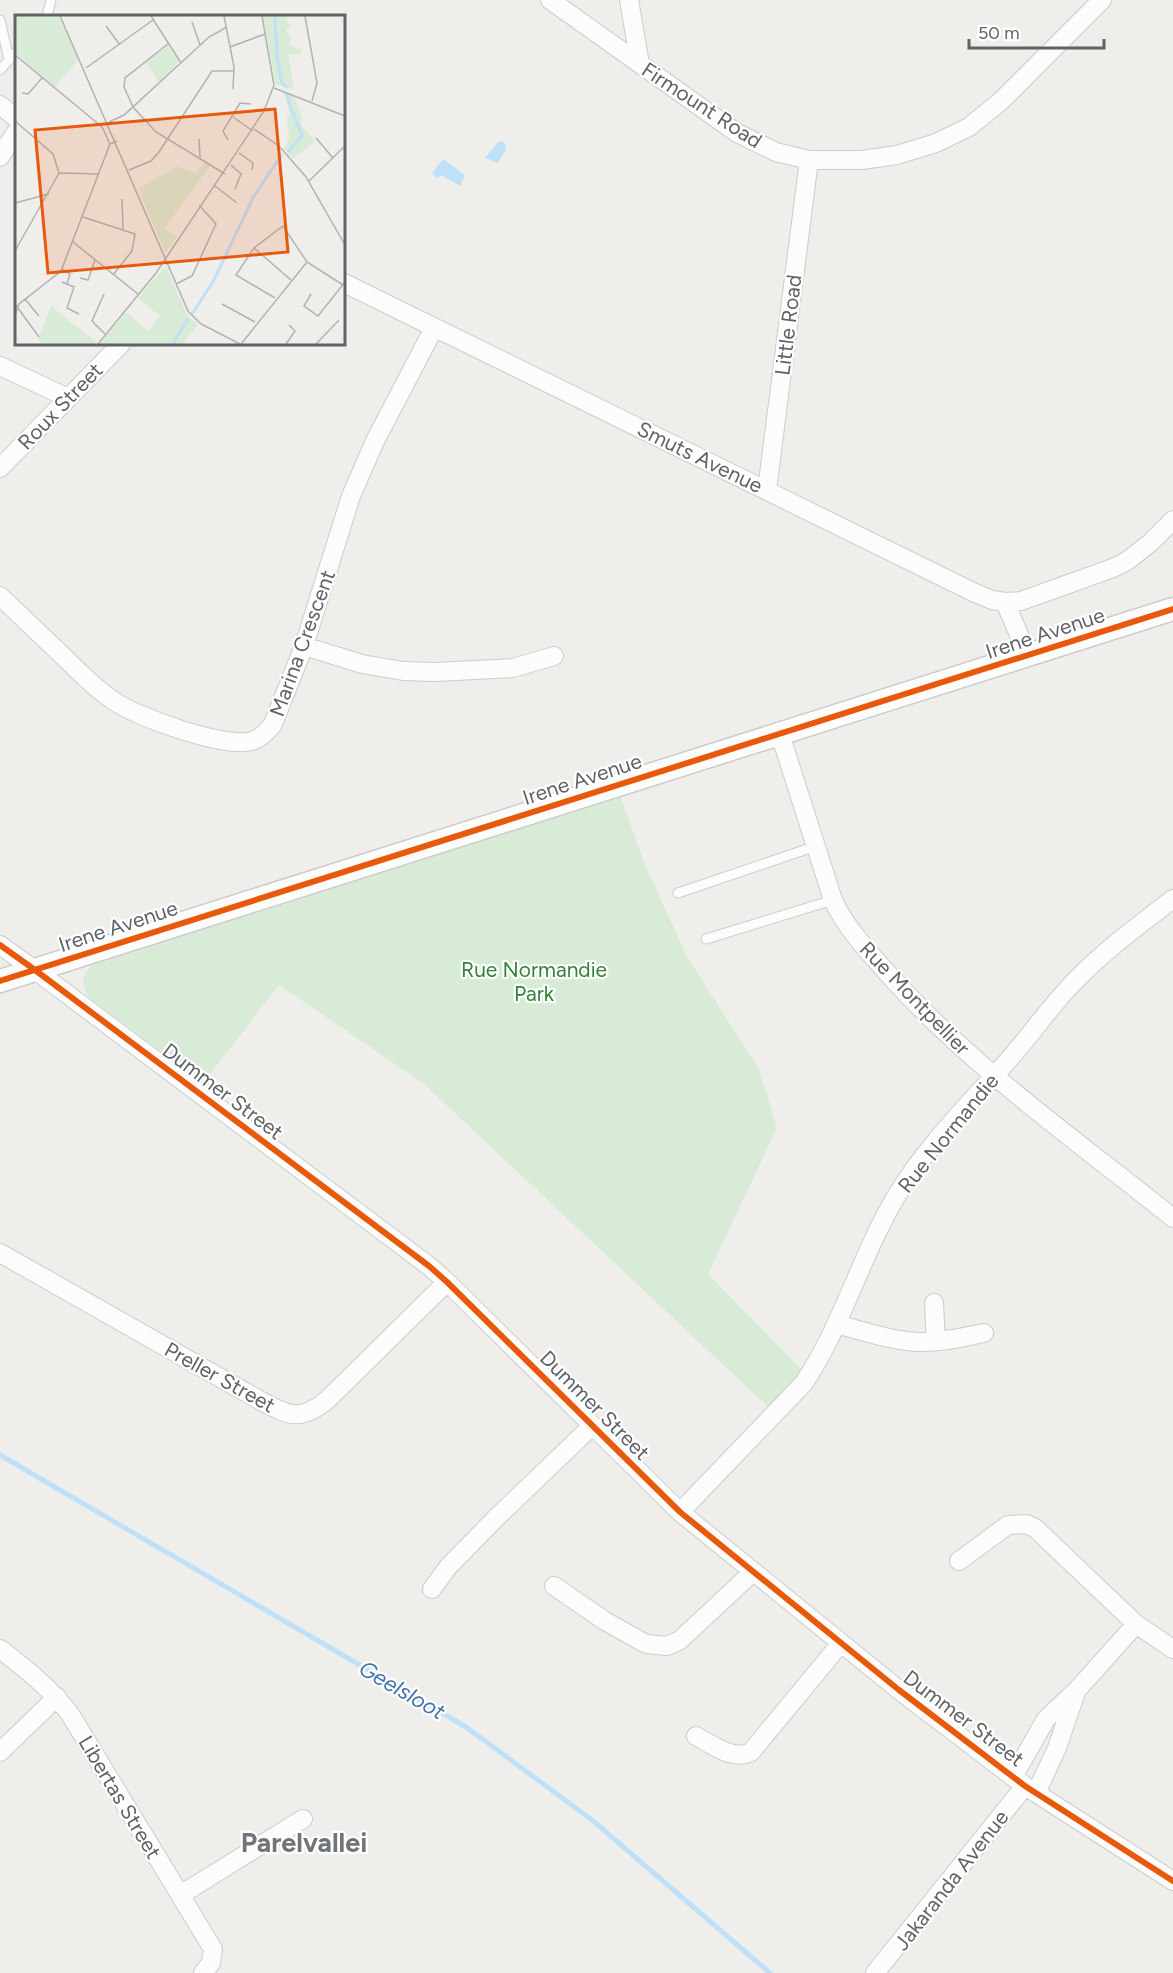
<svg xmlns="http://www.w3.org/2000/svg" width="1173" height="1973" font-family="Figtree,sans-serif">
  <rect width="100%" height="100%" fill="#efeeea"/>
  <path fill="#d8ebd6" d="M 620,796 L 646,867 L 687,957 L 759,1069 L 777,1128 L 708,1274 L 803,1371 L 768,1407 L 423,1083 L 279,985 L 203,1083 L 90,998 C 81,987 81,976 91,966 Z"/>
  <path fill="#bfe0f9" d="M 504,141 L 506,150 L 498,163 L 485,158 L 498,142 Z
    M 443,159 L 465,175 L 460,186 L 442,175 L 437,178 L 432,173 Z"/>
  <g fill="none" stroke-linecap="round" stroke-linejoin="round">
    <path stroke="#bfe0f9" stroke-width="5" d="M 0,1455 L 466,1727 L 592,1820 L 770,1973"/>
    <defs>
      <path id="service" d="M 47,16 L 51,0
        M 0,20 L 9,60
        M 0,70 L 16,52
        M 678,893 L 816,846
        M 706,939 L 833,900"/>
      <path id="minor" d="M 550,0 L 737,133 L 776,152 L 809,160 L 862,160 L 897,155 L 936,143 L 969,127 L 1001,101 L 1102,0
        M 629,0 L 640,64
        M 0,105 L 16,118
        M 0,157 L 16,132
        M 344,283 L 973,592 L 992,600 L 1005,602 L 1028,656
        M 0,366 L 68,398
        M 0,468 L 121,344
        M 767,490 L 809,160
        M 0,596 C 22,617 44,638 66,659 C 81,674 96,689 114,701 C 136,717 226,749 252,741 C 261,738 268,731 273,724 L 304,646 L 351,496 L 375,441 L 434,328
        M 1005,602 L 1021,601 L 1113,568 L 1127,561 L 1150,543 L 1173,520
        M 304,646 L 362,664 L 403,671 L 435,672 L 513,668 L 554,656
        M 780,734 L 833,900 C 847,930 868,951 890,976 C 973,1068 1076,1140 1173,1218
        M 0,945 L 35,970 L 429,1266 L 447,1282 L 680,1512 L 899,1690 L 1025,1786 L 1173,1881
        M 0,1253 L 263,1402 C 289,1416 301,1421 326,1401 L 447,1282
        M 934,1303 L 936,1341
        M 836,1324 C 863,1331 891,1341 919,1342 C 941,1343 963,1337 984,1333
        M 680,1512 L 804,1383 C 843,1324 861,1255 897,1195 C 926,1147 967,1106 1004,1065 C 1029,1038 1049,1007 1075,981 C 1104,951 1139,925 1173,899
        M 959,1561 L 1008,1525 L 1026,1524 L 1035,1528 L 1136,1624 L 1173,1649
        M 554,1586 L 605,1621 L 646,1644 L 667,1646 L 680,1640 L 753,1572
        M 432,1589 L 448,1567 L 496,1518 L 592,1426
        M 0,1649 C 26,1669 50,1688 70,1714 L 213,1949 L 211,1963 L 203,1973
        M 696,1736 C 713,1745 733,1761 751,1752 L 841,1643
        M 0,1752 L 57,1697
        M 1013,1777 L 1046,1719 L 1077,1690 L 1136,1624
        M 1036,1793 L 1057,1748 L 1076,1692
        M 180,1895 L 303,1819
        M 875,1973 L 1025,1786"/>
      <path id="tertiary" d="M 0,981 L 1173,609"/>
    </defs>
    <use href="#service" stroke="#cbcccc" stroke-width="11"/>
    <use href="#minor" stroke="#cbcccc" stroke-width="20"/>
    <use href="#tertiary" stroke="#cbcccc" stroke-width="25"/>
    <use href="#service" stroke="#fdfcfc" stroke-width="9"/>
    <use href="#minor" stroke="#fdfcfc" stroke-width="18"/>
    <use href="#tertiary" stroke="#fdfcfc" stroke-width="22"/>
    <defs>
      <path id="cycleway" d="M 0,945 L 35,970 L 429,1266 L 447,1282 L 680,1512 L 899,1690 L 1025,1786 L 1173,1881
        M 0,981 L 1173,609"/>
    </defs>
    <use href="#cycleway" stroke="#fff" stroke-width="10"/>
    <use href="#cycleway" stroke="#e8590c" stroke-width="6"/>
  </g>
  <g text-anchor="middle" dominant-baseline="central" stroke-width="4.5" stroke-linejoin="round" paint-order="stroke">
    <g font-size="21" fill="#5f6368" stroke="#fff">
      <text transform="translate(702 105) rotate(33)">Firmount Road</text>
      <text transform="translate(788 325) rotate(-83)">Little Road</text>
      <text transform="translate(60 406) rotate(-46)">Roux Street</text>
      <text transform="translate(700 457) rotate(26)">Smuts Avenue</text>
      <text transform="translate(1045 633) rotate(-18)">Irene Avenue</text>
      <text transform="translate(302 643) rotate(-70)">Marina Crescent</text>
      <text transform="translate(582 779) rotate(-18)">Irene Avenue</text>
      <text transform="translate(118 926) rotate(-18)">Irene Avenue</text>
      <text transform="translate(915 998) rotate(46)">Rue Montpellier</text>
      <text transform="translate(223 1091) rotate(37)">Dummer Street</text>
      <text transform="translate(948 1133) rotate(-51)">Rue Normandie</text>
      <text transform="translate(220 1377) rotate(29)">Preller Street</text>
      <text transform="translate(595 1405) rotate(45)">Dummer Street</text>
      <text transform="translate(964 1718) rotate(37)">Dummer Street</text>
      <text transform="translate(120 1797) rotate(59)">Libertas Street</text>
      <text transform="translate(951 1880) rotate(-52)">Jakaranda Avenue</text>
    </g>
    <g font-size="21" fill="#348238" stroke="#fff">
      <text x="534" y="969">Rue Normandie<tspan x="534" dy="24">Park</tspan></text>
    </g>
    <g font-size="22" font-style="italic" fill="#4174aa" stroke="#fff">
      <text transform="translate(402 1690) rotate(30)">Geelsloot</text>
    </g>
    <g font-size="27" font-weight="bold" fill="#70757a" stroke="#fff">
      <text x="304" y="1842">Parelvallei</text>
    </g>
  </g>
  <g transform="translate(15 15)">
    <rect width="330" height="330" fill="#efeeea"/>
    <path d="M 0,1 L 43,1 L 64,44 L 40,72 L 0,38 ZM 248,1 L 276,1 L 272,3 L 273,9 L 278,9 L 271,15 L 276,22 L 274,27 L 277,32 L 287,34 L 284,40 L 273,39 L 279,74 L 261,70 ZM 153,31 L 163,47 L 144,67 L 131,48 ZM 269,77 L 278,79 L 287,102 L 285,109 L 300,126 L 278,144 L 269,133 L 274,124 L 272,102 L 275,100 ZM 191,146 L 196,149 L 150,213 L 162,222 L 150,237 L 123,174 L 162,151 L 180,158 ZM 151,251 L 171,298 L 183,310 L 168,329 L 85,329 L 111,297 L 133,316 L 145,301 L 123,283 ZM 36,291 L 81,327 L 80,329 L 27,329 L 23,324 Z" fill="#d8ebd6"/>
    <path fill="none" stroke="#bfe0f9" stroke-width="3" d="M 260,1 L 262,41 L 267,68 L 272,73M 271,79 L 287,121 L 273,137M 177,299 L 199,265 L 238,183 L 267,139M 158,329 L 173,304"/>
    <path fill="none" stroke="#b1b2b2" stroke-width="1.5" d="M 45,1 L 173,296 L 186,309 L 225,329M 136,1 L 166,48M 209,1 L 219,52 L 218,74M 290,1 L 302,68 L 297,86M 177,7 L 185,30M 91,11 L 105,30M 153,29 L 110,63 L 109,72 L 118,92 L 141,117 L 210,159M 215,32 L 250,19M 0,40 L 87,112 L 95,129M 71,53 L 138,5M 259,73 L 330,101M 7,78 L 13,79 L 27,63M 218,102 L 238,116M 0,106 L 38,139 L 44,158 L 0,236M 94,107 L 109,100 L 194,22 L 212,12M 239,114 L 264,131 L 291,162 L 330,230M 301,123 L 318,143M 184,124 L 185,142M 213,125 L 208,116 L 225,88 L 236,89M 224,138 L 238,148 L 237,155M 216,150 L 226,159 L 220,174M 114,155 L 136,146 L 144,137 L 197,56 L 219,56M 44,158 L 84,159M 294,166 L 330,131M 200,171 L 222,188M 107,184 L 108,214M 0,188 L 34,179M 68,202 L 120,219 L 117,236 L 98,260M 58,227 L 123,279M 239,233 L 276,265M 47,254 L 55,259 L 52,269M 65,263 L 73,265 L 80,245M 47,267 L 59,272 L 52,293 L 64,299M 161,269 L 177,261 L 201,209 L 184,190M 89,279 L 77,306 L 90,319M 296,279 L 289,291 L 303,301 L 330,267M 260,283 L 221,260 L 239,233 L 268,211 L 292,247 L 328,270M 10,284 L 24,301M 0,289 L 24,322M 207,289 L 240,307M 0,300 L 4,289 L 46,256 L 95,129 L 102,126M 83,329 L 141,258 L 249,96 L 259,70 L 247,1M 226,329 L 292,247M 271,329 L 280,316 L 274,310M 301,329 L 324,305"/>
    <path fill="#e8590c" fill-opacity="0.15" stroke="#e8590c" stroke-width="3" d="M 260,94 L 273,237 L 33,258 L 20,115 Z"/>
    <rect width="330" height="330" fill="none" stroke="#5f6368" stroke-width="3"/>
  </g>
  <path d="M969 39v9h135v-9" fill="none" stroke="#5f6368" stroke-width="3"/>
  <text x="978" y="39" font-size="18" fill="#5f6368" stroke="#ffffff" stroke-width="4.5" paint-order="stroke">50 m</text>
</svg>
